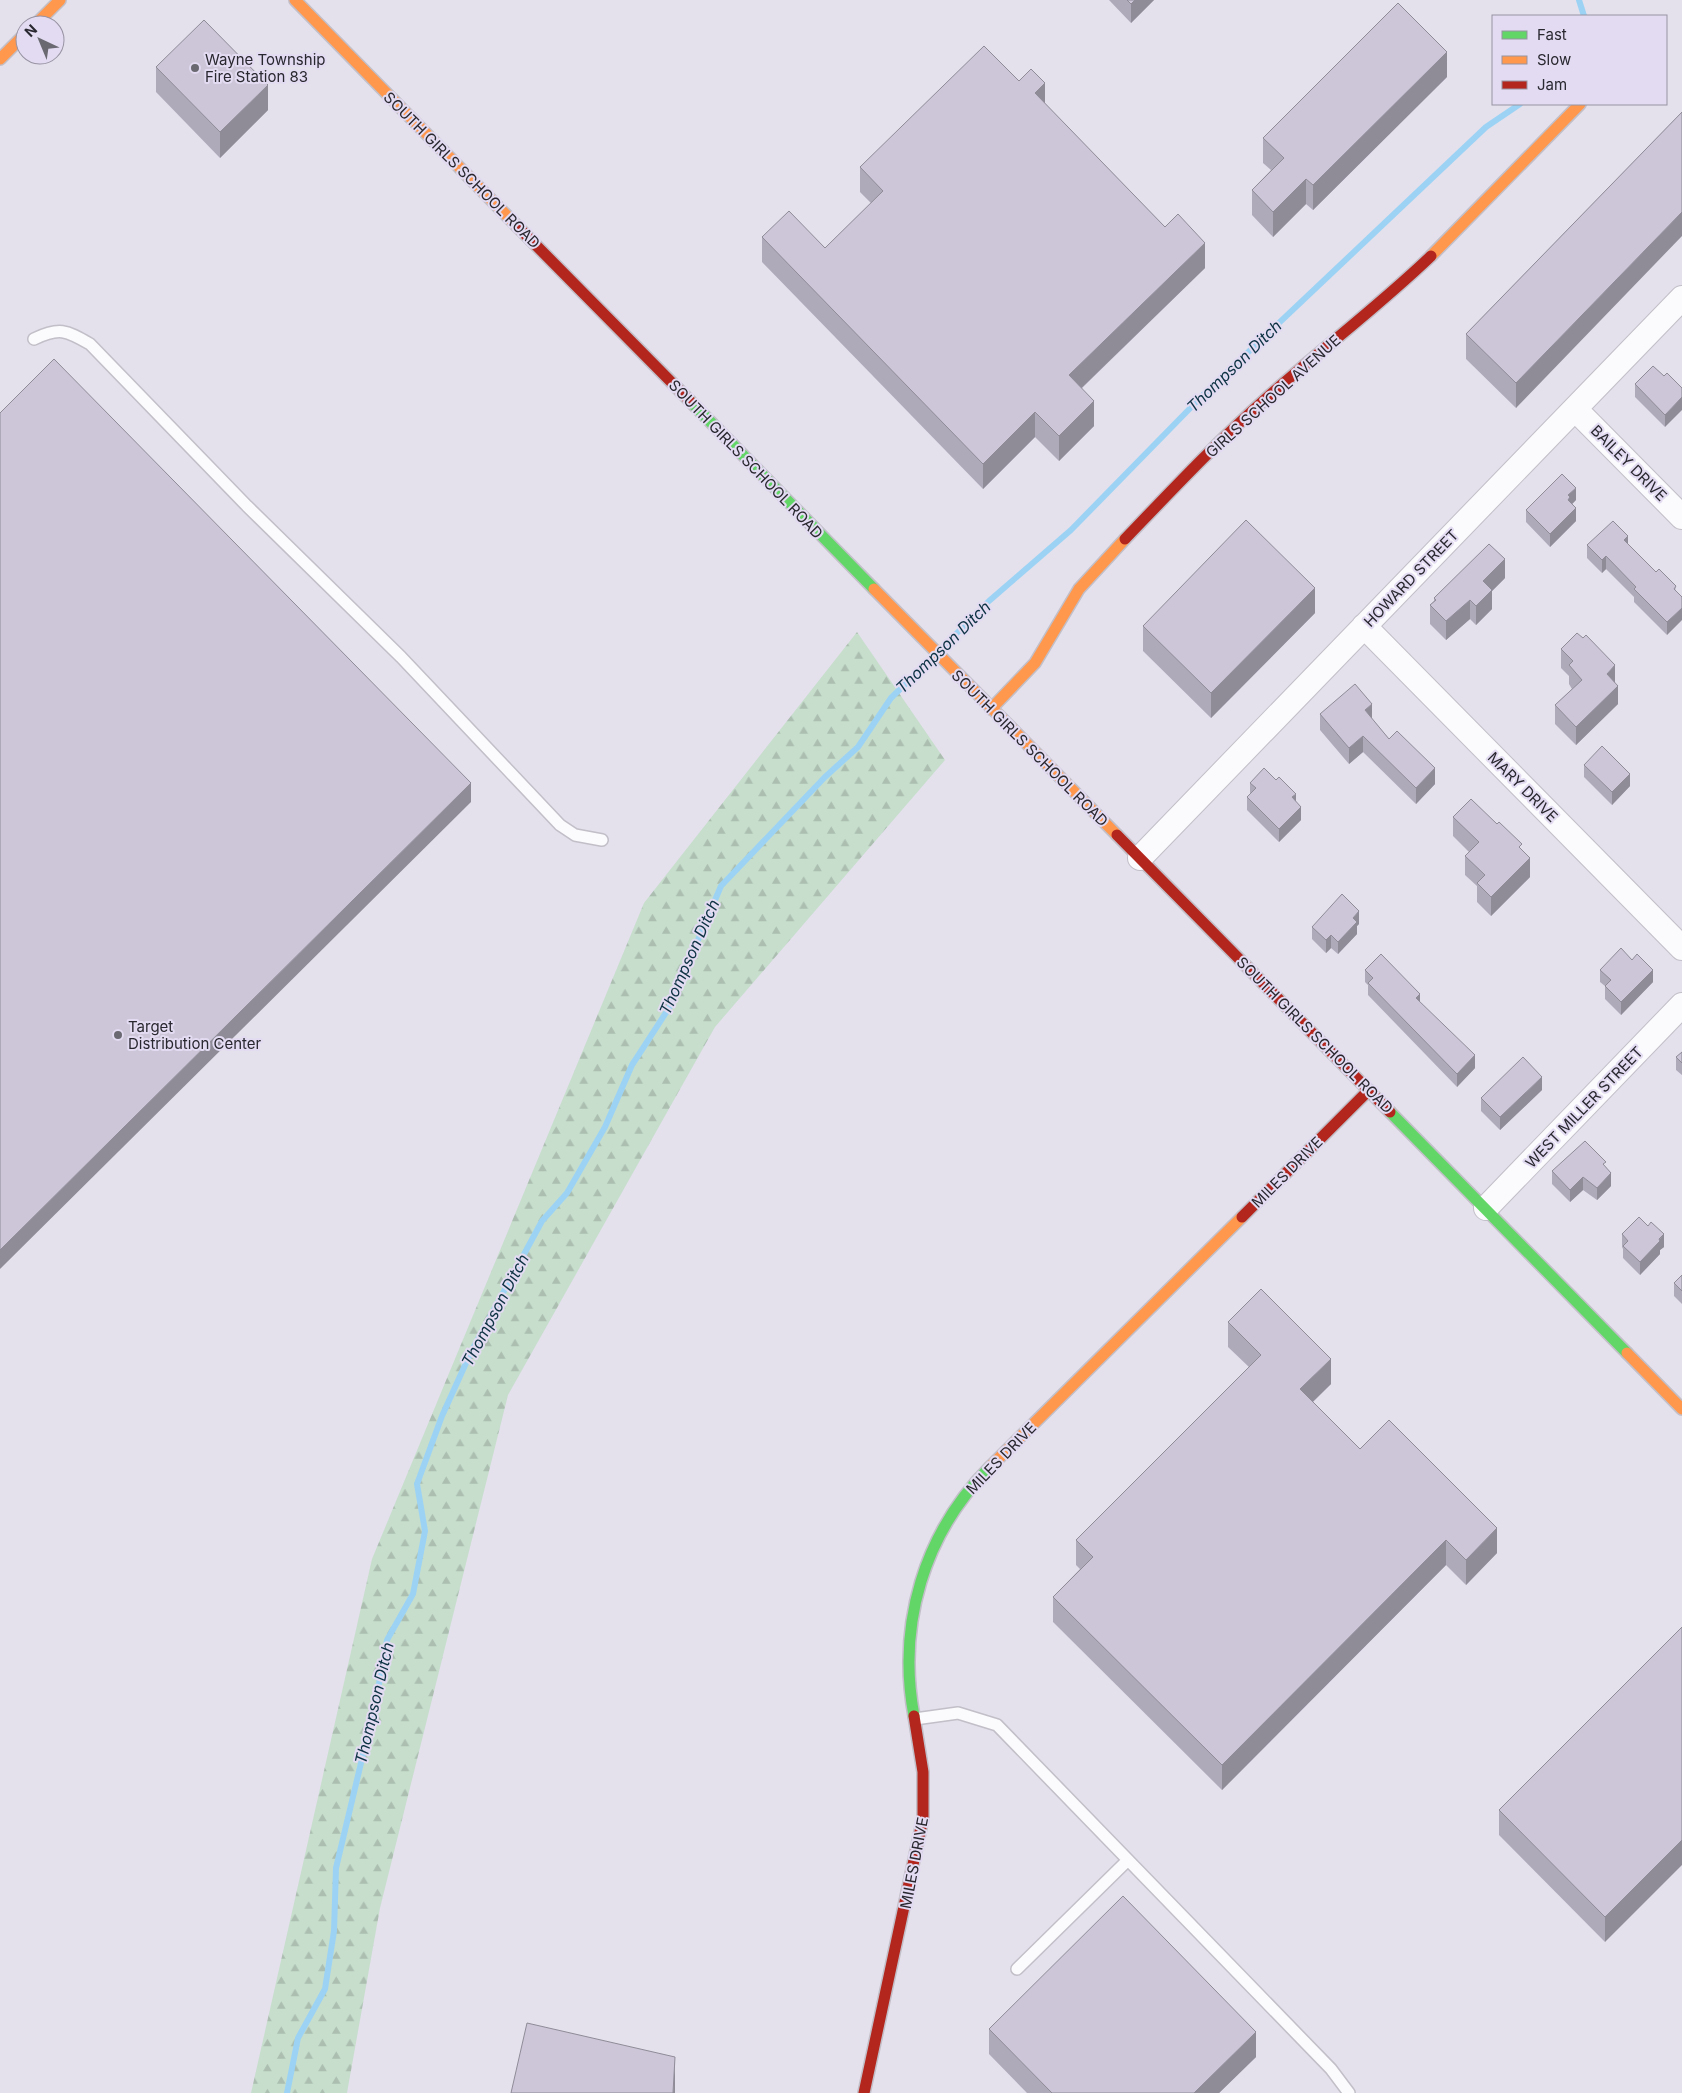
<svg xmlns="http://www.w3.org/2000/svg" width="1682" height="2093" font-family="Inter,sans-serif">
  <defs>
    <pattern id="forest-firs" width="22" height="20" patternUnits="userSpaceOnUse" patternTransform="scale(1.25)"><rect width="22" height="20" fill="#c7decd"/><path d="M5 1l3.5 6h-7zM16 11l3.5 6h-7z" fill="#abbeb0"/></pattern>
  </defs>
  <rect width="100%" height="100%" fill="#e4e0ec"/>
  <path fill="url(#forest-firs)" d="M 857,632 L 945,760 L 715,1027 L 508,1395 L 380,1908 L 347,2093 L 251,2093 L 372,1559 L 644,903 Z"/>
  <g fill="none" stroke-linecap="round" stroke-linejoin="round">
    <path stroke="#9cd3f4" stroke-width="6" d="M 1579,0 L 1584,16
      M 941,649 L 989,601 L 1071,530 L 1205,393 L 1486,127 L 1520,104
      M 287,2093 L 298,2038 L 325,1989 L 334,1931 L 336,1868 L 376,1700 L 387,1640 L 413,1594 L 425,1531 L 417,1484 L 442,1416 L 471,1352 L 542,1221 L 567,1193 L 605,1127 L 632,1065 L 669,1008 L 721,886 L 825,777 L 858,747 L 891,698 L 932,658"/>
    <defs>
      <path id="lane" d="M 34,339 C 59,327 66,330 90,344 L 247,506 L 401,657 L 560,825 L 575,835 L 602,840
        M 915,1719 L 958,1713 L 997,1725 L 1331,2069 L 1349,2093
        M 1017,1969 L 1128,1860"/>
      <path id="street" d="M 1575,409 L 1682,517
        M 1364,626 L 1682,948
        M 1140,858 L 1682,298
        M 1486,1208 L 1682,1005"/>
      <path id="fast" d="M 690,401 L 874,589
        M 1390,1112 L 1627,1353
        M 914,1716 C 897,1624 924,1533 990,1467"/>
      <path id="slow" d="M 295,0 L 516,225
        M 35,25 L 60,0
        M 0,59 L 25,34
        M 1431,256 L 1580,104
        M 874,589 L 1117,835
        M 991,709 L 1035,663 L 1079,589 L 1125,539
        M 1627,1353 L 1682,1409
        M 990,1467 L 1242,1217"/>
      <path id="jam" d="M 516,225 L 690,401
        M 1125,539 C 1172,490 1219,440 1270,395 C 1323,348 1380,305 1431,256
        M 1117,835 L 1390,1112
        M 1242,1217 L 1369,1090
        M 864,2093 L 923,1818 L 923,1772 L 914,1716"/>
    </defs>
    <use href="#lane" stroke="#c2bfc8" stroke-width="14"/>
    <use href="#street" stroke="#c2bfc8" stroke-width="26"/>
    <use href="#fast" stroke="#c2bfc8" stroke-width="14"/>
    <use href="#slow" stroke="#c2bfc8" stroke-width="14"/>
    <use href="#jam" stroke="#c2bfc8" stroke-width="14"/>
    <use href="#lane" stroke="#fbfafc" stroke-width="11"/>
    <use href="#street" stroke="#fbfafc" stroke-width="24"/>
    <use href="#fast" stroke="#63d668" stroke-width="11"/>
    <use href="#slow" stroke="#ff974d" stroke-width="11"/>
    <use href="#jam" stroke="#b3261e" stroke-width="11"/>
  </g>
  <path fill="#afaaba" d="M 1109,0 L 1154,0 L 1131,23 Z
    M 156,67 L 268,110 L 220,158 L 156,92 Z
    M 1447,77 L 1313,210 L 1306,204 L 1273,237 L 1252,215 L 1252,190 L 1271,170 L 1263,163 L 1263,138 Z
    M 1019,81 L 1045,104 L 1205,268 L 1082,388 L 1094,426 L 1059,461 L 1035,437 L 983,489 L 762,262 L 762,237 L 825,248 L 871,203 L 860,192 L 860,167 Z
    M 1682,112 L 1516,408 L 1466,359 L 1466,334 Z
    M 1667,373 L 1665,427 L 1635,397 L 1635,384 L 1664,376 Z
    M 1576,500 L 1572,504 L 1576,521 L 1550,547 L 1526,522 L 1526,510 Z
    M 1587,545 L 1628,545 L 1656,572 L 1676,586 L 1667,635 L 1634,602 L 1634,597 L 1606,569 L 1602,573 L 1587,558 Z
    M 1505,578 L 1492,591 L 1492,609 L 1476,625 L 1470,619 L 1446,640 L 1430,624 L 1430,605 L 1434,601 L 1434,598 Z
    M 1315,613 L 1211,718 L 1143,651 L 1143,626 Z
    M 1561,649 L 1615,682 L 1618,704 L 1576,745 L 1555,724 L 1555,705 L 1572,689 L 1569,684 L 1569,676 L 1561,668 Z
    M 1320,714 L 1372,719 L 1389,739 L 1435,784 L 1416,804 L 1363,752 L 1349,764 L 1320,730 Z
    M 1584,765 L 1630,786 L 1612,805 L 1584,777 Z
    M 1250,783 L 1296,802 L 1301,820 L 1279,842 L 1247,810 L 1247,797 L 1250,794 Z
    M 1453,817 L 1522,850 L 1530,877 L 1491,916 L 1477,902 L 1477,886 L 1465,875 L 1465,856 L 1469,852 L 1453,836 Z
    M 1359,924 L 1357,926 L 1357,934 L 1338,954 L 1331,948 L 1326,953 L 1312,939 L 1312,927 Z
    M 1365,970 L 1475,1068 L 1457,1087 L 1368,995 L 1368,985 L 1365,982 Z
    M 1600,970 L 1653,982 L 1621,1015 L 1605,999 L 1605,986 L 1600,982 Z
    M 1682,1052 L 1682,1075 L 1676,1070 L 1676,1057 Z
    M 1542,1090 L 1500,1130 L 1481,1111 L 1481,1098 Z
    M 1606,1167 L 1611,1186 L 1597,1200 L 1583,1190 L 1570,1202 L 1552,1184 L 1552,1171 Z
    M 1622,1234 L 1664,1247 L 1660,1250 L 1660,1254 L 1640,1275 L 1623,1258 L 1623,1249 L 1622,1247 Z
    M 1682,1275 L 1682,1304 L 1674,1296 L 1674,1283 Z
    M 1228,1322 L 1331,1384 L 1313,1402 L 1360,1449 L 1497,1553 L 1466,1585 L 1446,1565 L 1222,1790 L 1053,1622 L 1053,1597 L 1080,1569 L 1076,1565 L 1076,1540 L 1249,1367 L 1228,1347 Z
    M 1682,1627 L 1605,1942 L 1499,1835 L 1499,1810 Z
    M 989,2029 L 1256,2057 L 1219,2093 L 1027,2093 L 989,2054 Z"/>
  <path fill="#8f8b97" d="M 1135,0 L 1154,0 L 1131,23 L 1131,4 Z
    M 1447,52 L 1447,77 L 1313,210 L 1313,185 Z
    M 1045,83 L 1045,108 L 1035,93 Z
    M 268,85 L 268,110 L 220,158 L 220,132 Z
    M 1306,179 L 1306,204 L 1273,237 L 1273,212 Z
    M 1682,212 L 1682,236 L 1516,408 L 1516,383 Z
    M 1205,243 L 1205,268 L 1069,400 L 1069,375 Z
    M 1682,397 L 1682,410 L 1665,427 L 1665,415 Z
    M 1094,401 L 1094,426 L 1059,461 L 1059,436 Z
    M 1035,412 L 1035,437 L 983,489 L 983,464 Z
    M 1576,488 L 1576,500 L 1570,506 L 1568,512 L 1568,495 Z
    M 1576,508 L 1576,521 L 1550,547 L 1550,534 Z
    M 1628,536 L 1628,549 L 1624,540 Z
    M 1606,556 L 1606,569 L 1602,573 L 1602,560 Z
    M 1505,559 L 1505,578 L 1492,591 L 1492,609 L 1476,625 L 1476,606 L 1483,581 Z
    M 1315,588 L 1315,613 L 1211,718 L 1211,693 Z
    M 1470,600 L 1470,619 L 1446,640 L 1446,621 Z
    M 1682,608 L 1682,620 L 1667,635 L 1667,622 Z
    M 1615,665 L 1615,684 L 1607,674 Z
    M 1618,686 L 1618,704 L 1576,745 L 1576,727 Z
    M 1372,704 L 1372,720 L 1365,710 Z
    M 1363,736 L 1363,752 L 1349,764 L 1349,748 Z
    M 1435,768 L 1435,784 L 1416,804 L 1416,788 Z
    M 1630,774 L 1630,786 L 1612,805 L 1612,792 Z
    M 471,783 L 471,802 L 0,1269 L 0,1250 Z
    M 1296,794 L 1296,806 L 1292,797 Z
    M 1301,807 L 1301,820 L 1279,842 L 1279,829 Z
    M 1530,858 L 1530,877 L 1491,916 L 1491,897 Z
    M 1359,911 L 1359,924 L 1357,926 L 1357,934 L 1338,954 L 1338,942 L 1353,918 Z
    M 1331,935 L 1331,948 L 1326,953 L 1326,940 Z
    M 1653,970 L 1653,982 L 1621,1015 L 1621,1002 Z
    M 1420,994 L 1420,1007 L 1416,998 Z
    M 1475,1055 L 1475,1068 L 1457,1087 L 1457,1074 Z
    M 1542,1077 L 1542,1090 L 1500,1130 L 1500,1117 Z
    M 1611,1173 L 1611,1186 L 1597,1200 L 1597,1188 Z
    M 1583,1177 L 1583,1190 L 1570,1202 L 1570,1190 Z
    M 1664,1234 L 1664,1247 L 1660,1250 L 1660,1254 L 1640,1275 L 1640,1262 Z
    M 1331,1359 L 1331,1384 L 1300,1414 L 1300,1389 Z
    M 1497,1528 L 1497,1553 L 1466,1585 L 1466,1560 Z
    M 1446,1540 L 1446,1565 L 1222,1790 L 1222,1765 Z
    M 1682,1840 L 1682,1865 L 1605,1942 L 1605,1917 Z
    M 1256,2032 L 1256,2057 L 1219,2093 L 1194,2093 Z
    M 675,2057 L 675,2093 L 673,2093 Z"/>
  <path fill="#ccc6d8" stroke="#8f8b97" d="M 1127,0 L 1135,0 L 1131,4 Z
    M 1398,3 L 1447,52 L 1313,185 L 1306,179 L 1273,212 L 1252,190 L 1284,158 L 1263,138 Z
    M 204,20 L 268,85 L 220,132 L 156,67 Z
    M 984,46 L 1019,81 L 1031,69 L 1045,83 L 1035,93 L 1165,227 L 1178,214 L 1205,243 L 1069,375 L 1094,401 L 1059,436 L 1035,412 L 983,464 L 762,237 L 789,211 L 825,248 L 883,191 L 860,167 Z
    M 1682,112 L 1682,212 L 1516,383 L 1466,334 Z
    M 54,359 L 471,783 L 0,1250 L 0,413 Z
    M 1653,366 L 1664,376 L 1667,373 L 1682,388 L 1682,397 L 1665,415 L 1635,384 Z
    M 1562,474 L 1576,488 L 1568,495 L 1570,497 L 1568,500 L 1576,508 L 1550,534 L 1526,510 Z
    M 1246,520 L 1315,588 L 1211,693 L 1143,626 Z
    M 1613,521 L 1628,536 L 1624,540 L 1656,572 L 1659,569 L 1676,586 L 1674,589 L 1682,597 L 1682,608 L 1667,622 L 1634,589 L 1636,587 L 1606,556 L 1602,560 L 1587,545 Z
    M 1489,544 L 1505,559 L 1483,581 L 1492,590 L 1476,606 L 1470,600 L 1446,621 L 1430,605 L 1436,600 L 1434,598 Z
    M 1577,633 L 1583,638 L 1586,635 L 1615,665 L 1607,674 L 1618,686 L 1576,727 L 1555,705 L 1582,680 L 1569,665 L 1573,661 L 1561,649 Z
    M 1355,684 L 1372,704 L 1365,710 L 1389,739 L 1397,731 L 1435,768 L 1416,788 L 1363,736 L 1349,748 L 1320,714 Z
    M 1602,746 L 1630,774 L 1612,792 L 1584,765 Z
    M 1264,768 L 1276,780 L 1279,777 L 1296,794 L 1292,797 L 1301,807 L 1279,829 L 1247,797 L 1256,788 L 1250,783 Z
    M 1471,799 L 1497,824 L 1499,822 L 1522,844 L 1519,847 L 1530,858 L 1491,897 L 1477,883 L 1485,875 L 1465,856 L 1479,842 L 1453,817 Z
    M 1342,894 L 1359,911 L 1353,918 L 1357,922 L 1338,942 L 1331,935 L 1326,940 L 1312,927 Z
    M 1621,948 L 1632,960 L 1637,954 L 1653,970 L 1621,1002 L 1605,986 L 1611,980 L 1600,970 Z
    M 1381,954 L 1420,994 L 1416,998 L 1475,1055 L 1457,1074 L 1368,983 L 1373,978 L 1365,970 Z
    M 1682,1052 L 1682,1063 L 1676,1057 Z
    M 1523,1057 L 1542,1077 L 1500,1117 L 1481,1098 Z
    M 1585,1141 L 1606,1162 L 1603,1164 L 1611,1173 L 1597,1188 L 1583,1177 L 1570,1190 L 1552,1171 Z
    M 1639,1217 L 1648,1226 L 1651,1222 L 1664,1234 L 1659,1239 L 1660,1241 L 1640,1262 L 1623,1246 L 1628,1241 L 1622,1234 Z
    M 1682,1275 L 1682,1291 L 1674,1283 Z
    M 1261,1289 L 1331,1359 L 1300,1389 L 1360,1449 L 1389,1420 L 1497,1528 L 1466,1560 L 1446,1540 L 1222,1765 L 1053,1597 L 1093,1557 L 1076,1540 L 1261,1355 L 1228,1322 Z
    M 1682,1627 L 1682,1840 L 1605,1917 L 1499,1810 Z
    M 1123,1896 L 1256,2032 L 1194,2093 L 1052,2093 L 989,2029 Z
    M 527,2023 L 675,2057 L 673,2093 L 511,2093 Z"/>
  <g fill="#6a6871" stroke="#e2dbf1" stroke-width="2">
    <circle cx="195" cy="68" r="5"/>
    <circle cx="118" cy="1035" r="5"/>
  </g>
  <g text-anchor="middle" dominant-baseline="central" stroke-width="4" stroke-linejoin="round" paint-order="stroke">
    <g font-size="15" fill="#29272f" stroke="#e2dbf1" text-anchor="start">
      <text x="205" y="59">Wayne Township<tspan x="205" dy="17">Fire Station 83</tspan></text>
      <text x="128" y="1026">Target<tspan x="128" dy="17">Distribution Center</tspan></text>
    </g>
    <g font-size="15" fill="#29272f" stroke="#e2dbf1">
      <text transform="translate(462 170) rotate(45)">SOUTH GIRLS SCHOOL ROAD</text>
      <text transform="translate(1273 396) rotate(-42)">GIRLS SCHOOL AVENUE</text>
      <text transform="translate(746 459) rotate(46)">SOUTH GIRLS SCHOOL ROAD</text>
      <text transform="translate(1629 463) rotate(45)">BAILEY DRIVE</text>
      <text transform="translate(1411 578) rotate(-46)">HOWARD STREET</text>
      <text transform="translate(1030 748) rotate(45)">SOUTH GIRLS SCHOOL ROAD</text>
      <text transform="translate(1523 787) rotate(45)">MARY DRIVE</text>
      <text transform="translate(1315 1035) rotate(45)">SOUTH GIRLS SCHOOL ROAD</text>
      <text transform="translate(1584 1107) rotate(-46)">WEST MILLER STREET</text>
      <text transform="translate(1287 1172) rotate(-45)">MILES DRIVE</text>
      <text transform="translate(1001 1458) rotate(-46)">MILES DRIVE</text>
      <text transform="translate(914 1863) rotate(-79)">MILES DRIVE</text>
    </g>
    <g font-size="16" font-style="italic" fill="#0c3142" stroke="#e2dbf1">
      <text transform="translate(1234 366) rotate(-44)">Thompson Ditch</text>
      <text transform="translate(943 647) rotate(-44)">Thompson Ditch</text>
      <text transform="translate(689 957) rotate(-66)">Thompson Ditch</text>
      <text transform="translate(495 1310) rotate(-62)">Thompson Ditch</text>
      <text transform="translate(374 1703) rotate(-77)">Thompson Ditch</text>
    </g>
  </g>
  <rect x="1492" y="15" width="175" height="90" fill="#e2dbf1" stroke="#9893a3"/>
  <rect x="1502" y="31" width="25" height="8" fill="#63d668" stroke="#9893a3"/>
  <text x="1537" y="40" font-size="15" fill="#29272f">Fast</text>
  <rect x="1502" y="56" width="25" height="8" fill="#ff974d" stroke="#9893a3"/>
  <text x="1537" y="65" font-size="15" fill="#29272f">Slow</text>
  <rect x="1502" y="81" width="25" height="8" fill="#b3261e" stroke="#9893a3"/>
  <text x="1537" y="90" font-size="15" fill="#29272f">Jam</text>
  <g transform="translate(40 40) rotate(316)"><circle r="24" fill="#e2dbf1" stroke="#9893a3"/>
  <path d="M0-4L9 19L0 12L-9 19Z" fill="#6a6871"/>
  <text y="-8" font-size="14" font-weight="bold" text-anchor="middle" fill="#29272f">N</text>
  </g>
</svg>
